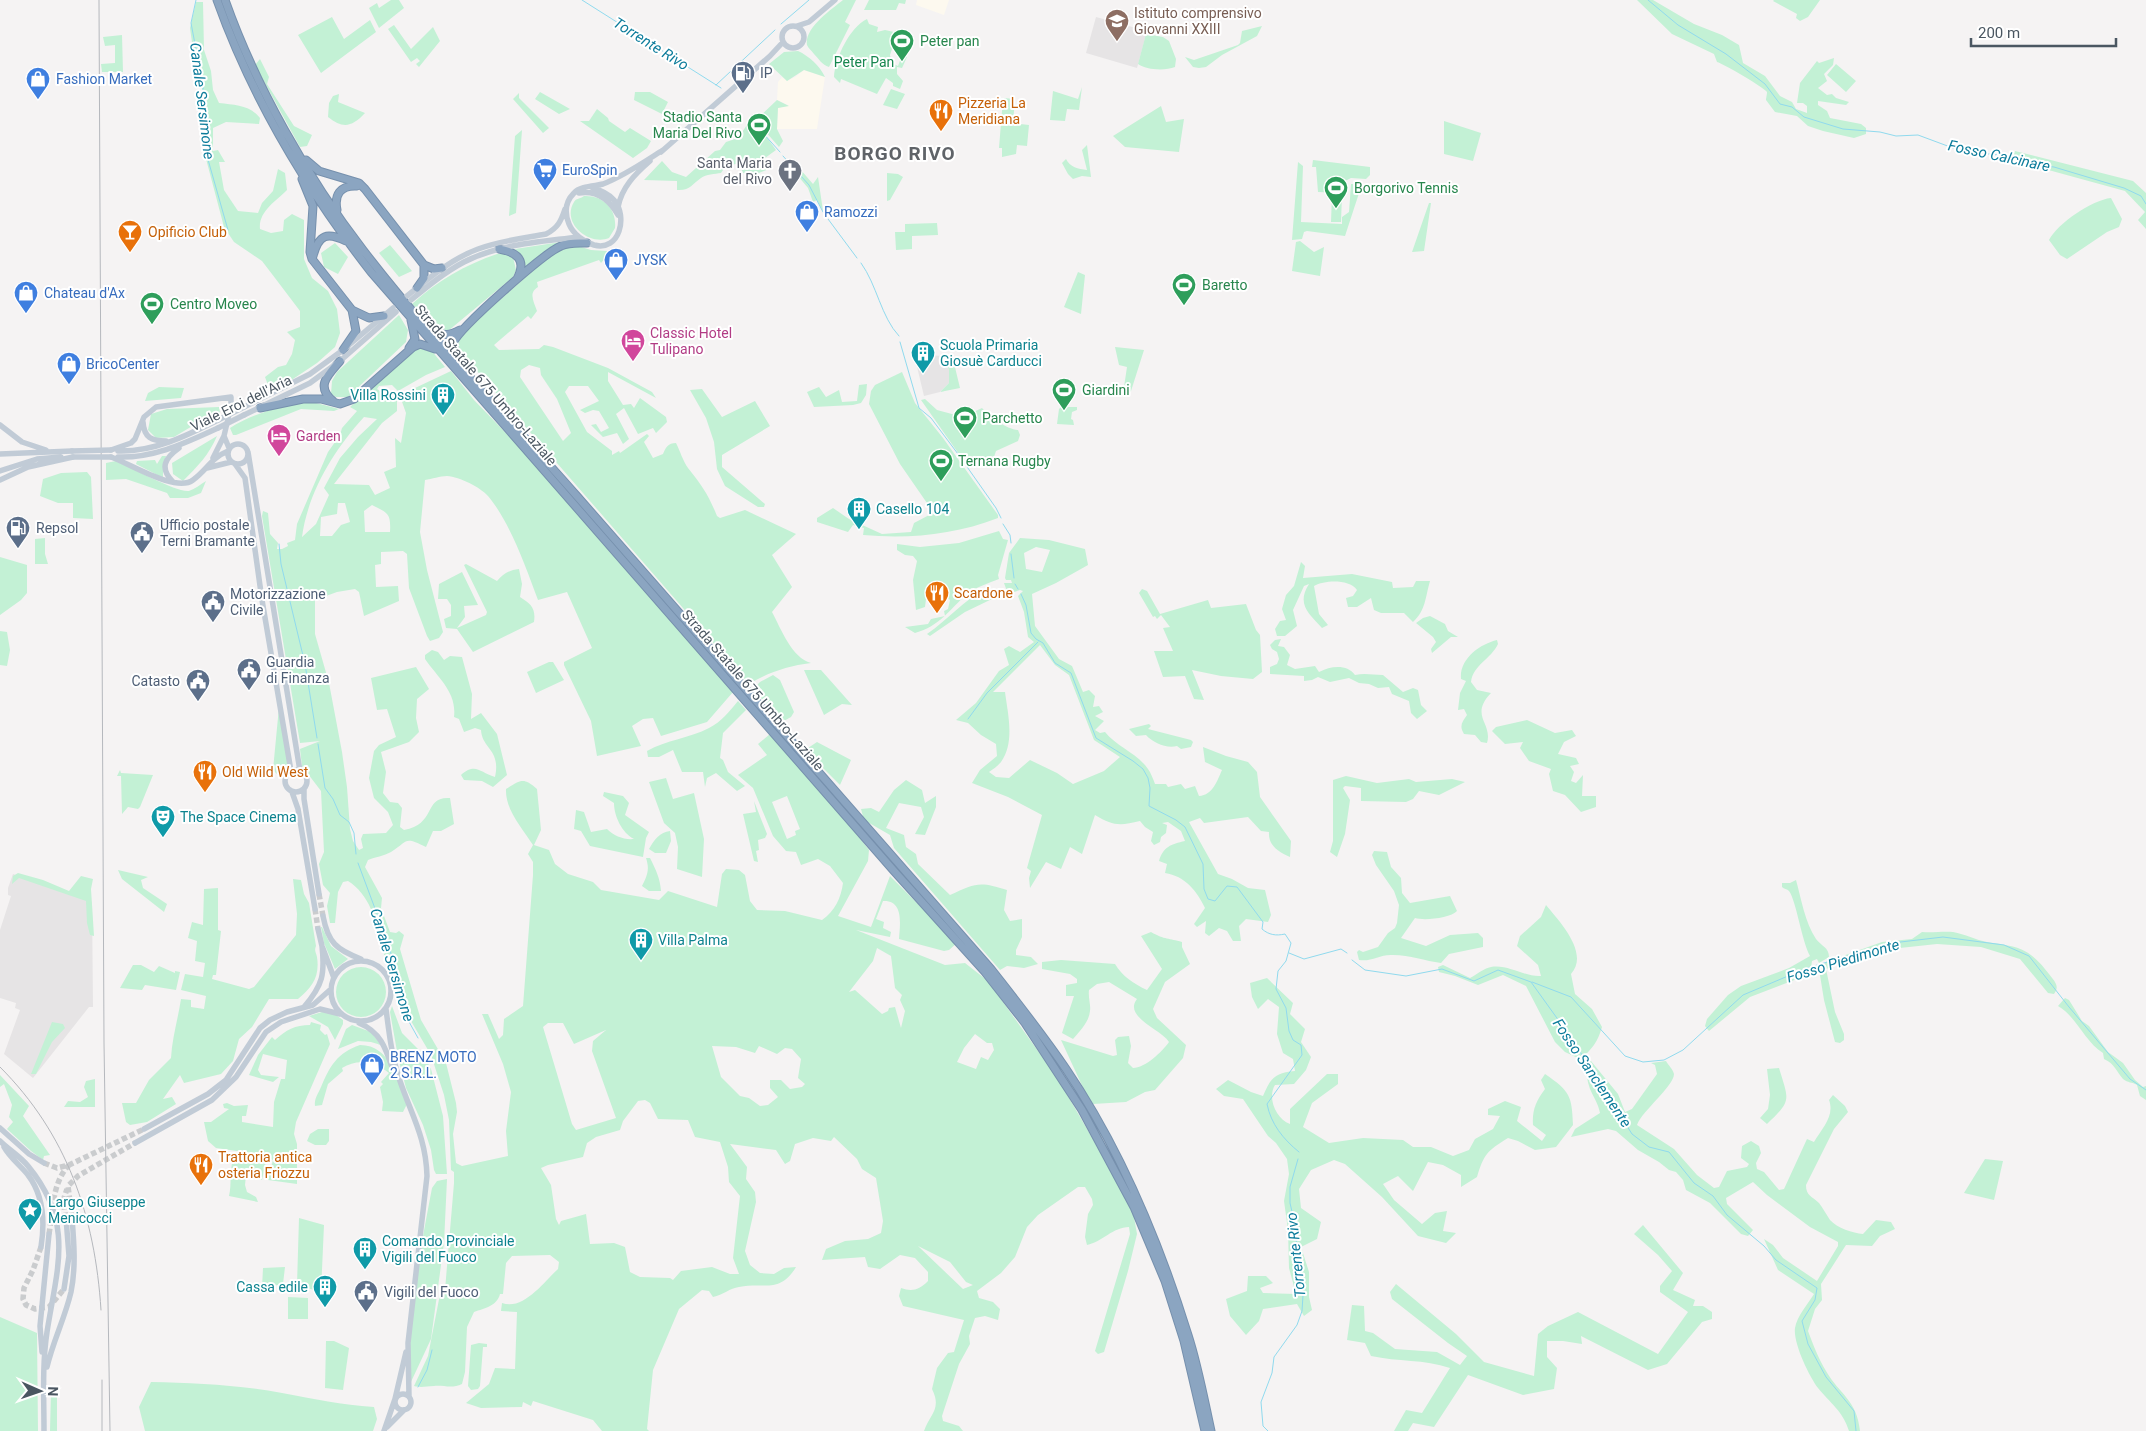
<svg xmlns="http://www.w3.org/2000/svg" width="2146" height="1431" font-family="Roboto,sans-serif">
  <rect width="100%" height="100%" fill="#f5f3f3"/>
  <path fill="#fdf9ef" d="M 917,0 L 949,0 L 944,15 L 916,5 Z
    M 804,70 L 825,77 L 817,129 L 777,129 L 778,108 L 788,105 L 777,100 L 778,82 L 782,77 L 787,81 L 795,77 Z"/>
  <path fill="#e6e4e5" d="M 1096,17 L 1147,31 L 1137,68 L 1086,53 Z
    M 914,354 L 942,356 L 949,370 L 949,383 L 940,392 L 924,396 Z
    M 13,874 L 92,902 L 93,1007 L 89,1007 L 33,1078 L 4,1054 L 20,1010 L 15,1008 L 16,1003 L 0,998 L 0,930 L 11,896 L 8,895 L 8,888 Z"/>
  <path fill="#c3f1d5" fill-rule="evenodd" d="M 391,0 L 399,0 L 404,8 L 379,28 L 369,8 L 377,3 L 379,8 Z
    M 843,0 L 856,0 L 845,22 L 850,25 L 829,67 C 822,65 819,59 814,54 C 812,51 808,48 807,45 C 804,28 832,9 843,0 Z
    M 869,0 L 906,0 L 905,4 L 899,3 L 896,10 L 864,10 Z
    M 1637,0 L 1653,0 L 1694,24 L 1722,35 L 1739,45 L 1743,63 L 1765,76 L 1780,96 L 1792,102 L 1796,109 L 1807,113 L 1807,106 L 1803,103 L 1797,103 L 1800,83 L 1817,61 L 1819,63 L 1834,58 L 1833,65 L 1824,74 L 1827,81 L 1818,88 L 1827,95 L 1832,94 L 1836,98 L 1849,102 L 1846,105 L 1818,101 L 1818,105 L 1827,111 L 1830,118 L 1861,124 L 1866,128 L 1866,134 L 1854,138 L 1823,131 L 1808,126 L 1797,116 L 1775,112 L 1766,100 C 1766,99 1767,94 1767,92 C 1765,88 1724,64 1717,62 L 1714,54 L 1672,34 Z
    M 1774,0 L 1820,0 L 1808,17 L 1800,21 L 1796,18 L 1797,14 L 1773,1 Z
    M 196,2 L 203,2 L 204,50 L 211,71 L 213,90 L 219,103 C 235,105 250,105 260,118 L 259,124 L 226,122 L 213,128 L 213,151 L 218,150 L 225,162 L 219,162 L 224,190 L 238,211 L 258,213 L 262,203 L 273,191 L 278,169 L 285,173 L 287,190 C 276,201 258,212 260,229 L 271,233 L 283,231 L 284,220 L 292,214 L 304,220 L 304,259 L 312,278 L 328,291 L 337,309 L 340,333 L 335,347 L 317,363 L 284,385 L 268,385 L 265,377 L 278,367 L 286,365 L 292,354 L 295,340 L 287,332 L 300,327 L 300,311 L 275,278 L 262,261 L 234,242 L 224,227 L 205,155 L 203,93 L 194,57 L 190,28 Z
    M 332,17 L 344,39 L 370,20 L 376,32 L 321,73 L 298,35 Z
    M 867,19 L 869,24 L 878,27 L 877,32 L 885,30 L 894,32 L 896,37 L 890,55 L 892,63 L 898,66 L 902,55 L 907,57 L 902,68 L 897,67 L 897,74 L 903,81 L 900,89 L 893,86 L 893,83 L 886,78 L 877,94 L 841,79 L 840,83 L 834,77 C 835,58 850,27 867,19 Z
    M 394,25 L 411,49 L 433,27 L 440,41 L 419,67 L 416,64 L 420,61 L 417,58 L 411,62 L 388,29 Z
    M 1262,26 L 1257,36 L 1222,55 L 1206,67 L 1199,68 L 1193,67 L 1185,57 L 1194,60 L 1238,45 L 1240,43 L 1242,31 Z
    M 1146,34 L 1163,37 L 1169,41 L 1176,59 L 1175,67 C 1165,71 1146,70 1138,64 Z
    M 122,35 L 123,72 L 102,72 L 101,64 L 115,63 L 115,45 L 105,46 L 103,37 Z
    M 798,51 C 809,56 820,66 825,77 L 804,70 L 787,81 L 769,64 L 784,52 Z
    M 260,59 L 269,77 L 267,84 L 294,126 L 312,135 L 307,146 L 300,147 L 255,65 Z
    M 1836,64 L 1856,81 L 1846,92 L 1827,75 Z
    M 1082,87 L 1079,110 L 1067,109 L 1065,121 L 1050,120 L 1053,91 L 1078,99 Z
    M 891,89 L 905,94 L 897,109 L 883,105 Z
    M 540,92 L 570,109 L 559,114 L 535,99 Z
    M 635,92 L 650,92 L 668,102 L 662,114 L 634,100 Z
    M 519,93 L 519,98 L 549,128 L 543,133 L 513,99 Z
    M 339,94 L 338,102 L 365,113 C 352,127 343,129 328,117 L 329,103 L 333,96 Z
    M 1003,98 L 1015,99 L 1013,123 L 1029,125 L 1027,146 L 1017,145 L 1016,154 L 1002,157 L 1002,148 L 999,148 Z
    M 777,100 L 789,106 L 778,108 L 777,129 L 783,141 L 779,147 L 765,131 L 763,132 L 776,150 L 761,161 L 769,169 L 756,174 L 743,173 L 739,163 L 725,167 L 721,173 C 715,174 706,174 701,178 C 692,184 690,191 677,190 L 677,181 L 644,180 L 662,161 L 672,172 L 686,177 L 715,151 L 720,150 L 726,142 L 738,138 L 749,122 L 756,120 Z
    M 1161,106 L 1166,122 L 1184,119 L 1179,152 L 1125,147 L 1113,136 Z
    M 597,109 L 608,118 L 609,121 L 625,132 L 630,128 L 651,141 L 647,148 L 633,158 L 580,121 L 589,121 Z
    M 1444,121 L 1481,133 L 1473,161 L 1444,154 Z
    M 522,130 L 516,213 L 509,216 L 515,136 Z
    M 1087,145 L 1091,177 L 1082,176 L 1073,179 L 1068,174 L 1062,163 L 1066,159 C 1070,167 1078,169 1087,170 L 1082,150 Z
    M 2015,151 L 2133,181 L 2146,193 L 2146,229 L 2138,220 L 2145,212 L 2125,191 L 2012,160 Z
    M 1313,160 L 1370,167 L 1370,175 L 1366,179 L 1351,178 L 1345,181 L 1346,197 L 1342,193 L 1318,192 L 1316,167 L 1312,167 Z
    M 1298,162 L 1303,166 L 1301,222 L 1342,224 L 1342,217 L 1349,212 L 1351,184 L 1362,184 L 1345,236 L 1307,231 L 1304,232 L 1302,239 L 1292,240 Z
    M 800,169 L 813,184 L 818,177 L 823,211 L 817,200 L 813,202 L 808,188 L 793,170 Z
    M 887,173 L 898,174 L 903,177 L 890,200 L 887,201 Z
    M 1332,195 L 1342,195 L 1341,222 L 1331,222 Z
    M 584,196 C 603,195 617,209 615,228 L 609,238 C 589,246 561,223 574,202 C 576,198 580,199 584,196 Z
    M 2111,198 L 2122,219 L 2119,227 L 2107,232 L 2067,259 L 2060,255 L 2049,240 C 2058,223 2092,200 2111,198 Z
    M 1429,203 L 1431,203 L 1424,251 L 1412,252 Z
    M 937,223 L 938,235 L 912,236 L 912,249 L 896,250 L 895,232 L 905,232 L 905,224 Z
    M 1300,241 L 1314,252 L 1324,247 L 1320,276 L 1292,271 L 1296,242 Z
    M 561,242 L 524,270 L 524,258 L 515,249 Z
    M 335,243 L 348,257 L 338,274 L 324,267 L 321,253 Z
    M 390,245 L 412,271 L 399,277 L 379,253 Z
    M 570,246 L 578,246 L 591,250 L 607,251 L 615,256 L 614,258 L 606,257 L 601,263 L 599,260 L 537,282 L 538,287 C 528,293 534,302 537,311 L 531,319 L 528,316 L 494,345 L 499,350 L 539,349 L 544,345 L 553,347 L 608,368 L 652,392 L 656,398 L 608,372 L 608,381 L 623,405 L 631,404 L 634,408 L 640,398 L 666,417 L 667,422 L 656,433 L 653,428 L 638,434 L 624,408 L 616,414 L 629,439 L 623,444 L 617,433 L 603,437 L 591,425 L 596,424 L 601,432 L 609,428 L 599,411 L 593,410 L 585,413 L 580,410 L 599,401 L 588,386 L 569,386 L 565,392 L 587,432 L 612,451 L 612,455 L 619,451 L 620,453 L 647,434 L 649,436 L 644,442 L 653,458 L 663,454 C 666,447 668,443 676,443 C 680,451 683,461 688,468 C 703,487 708,494 717,516 L 720,518 L 745,510 L 796,534 L 772,555 L 792,587 L 772,612 C 781,629 792,658 811,663 C 788,666 769,672 749,684 L 477,371 C 459,360 451,347 466,330 L 553,253 ZM 529,365 L 540,368 L 541,375 L 557,399 L 571,433 L 563,441 L 520,377 L 521,370 Z
    M 497,254 L 506,254 L 513,257 L 516,270 L 513,277 L 448,331 L 432,324 L 412,304 C 437,281 465,265 497,254 Z
    M 1078,272 L 1085,275 L 1081,314 L 1064,307 Z
    M 399,315 L 408,330 L 406,342 L 348,397 L 336,397 L 331,394 L 332,381 L 337,372 Z
    M 421,347 L 431,350 L 445,367 L 426,375 L 398,391 L 392,385 L 379,386 L 377,389 L 380,391 L 389,391 L 397,400 L 397,411 L 382,423 L 334,484 L 369,485 L 375,495 L 390,488 L 384,472 L 396,467 L 395,438 L 401,443 L 406,413 L 401,399 L 415,388 L 451,371 L 474,400 L 527,455 L 733,692 L 707,722 L 661,736 L 653,718 L 643,719 L 632,726 L 641,746 L 597,756 L 591,721 L 564,665 L 564,662 L 592,648 L 567,592 L 538,600 C 526,568 510,522 488,496 C 480,487 460,477 447,476 C 440,476 432,479 425,480 L 420,532 L 427,570 L 443,632 L 439,638 L 430,641 L 427,636 L 409,588 L 407,554 L 403,551 L 381,552 L 381,564 L 375,565 L 376,587 L 398,586 L 399,601 L 364,616 L 359,592 L 355,589 L 337,592 L 315,600 L 315,634 L 329,683 L 342,752 L 347,787 L 350,829 L 353,841 L 359,850 L 363,848 L 361,839 L 363,834 L 386,833 L 393,825 L 388,812 L 374,798 L 369,778 L 374,751 L 379,745 L 396,737 L 387,709 L 377,710 L 371,678 L 416,667 L 429,689 L 417,699 L 416,718 L 419,732 L 409,742 L 381,752 L 386,772 L 383,793 L 390,802 L 398,803 L 402,808 L 400,827 L 404,830 C 437,824 423,796 450,798 L 454,824 L 441,831 L 433,831 L 426,847 C 403,836 409,841 391,852 C 384,856 375,857 368,860 L 365,867 L 382,898 L 381,908 L 390,932 L 396,933 L 399,931 L 404,935 L 400,949 L 421,1020 L 446,1063 L 456,1103 L 457,1112 L 453,1134 L 456,1163 L 462,1166 L 508,1156 L 506,1131 L 511,1092 L 503,1064 L 482,1014 L 488,1014 L 499,1039 L 503,1035 L 504,1019 L 523,1006 L 533,875 L 533,862 L 528,854 L 533,845 C 523,829 505,810 506,789 C 521,780 523,777 537,789 L 541,830 L 534,845 L 549,850 L 555,864 L 568,874 L 593,882 L 601,890 L 659,900 L 668,891 L 717,907 L 722,874 L 726,869 L 739,870 L 745,875 L 750,901 L 757,910 L 785,911 L 822,920 C 835,911 841,898 843,883 L 830,866 L 818,859 L 801,865 L 796,852 L 786,851 L 773,836 L 753,788 L 738,775 L 767,755 L 758,744 L 770,734 L 835,806 L 869,850 L 868,861 L 838,916 L 871,927 L 890,876 L 957,943 L 949,950 L 944,951 L 899,939 C 900,924 904,900 883,901 L 876,919 L 884,922 L 883,928 L 891,932 L 890,937 L 856,930 L 945,965 L 965,963 L 988,981 L 1058,1079 L 1119,1184 L 1134,1217 L 1137,1234 L 1128,1271 L 1104,1352 L 1098,1354 L 1095,1351 L 1130,1234 L 1129,1227 C 1113,1227 1102,1242 1087,1245 L 1085,1237 L 1088,1214 L 1093,1205 L 1092,1199 L 1085,1187 L 1078,1187 L 1038,1215 L 1027,1227 L 1015,1257 L 1001,1273 L 977,1291 L 979,1298 L 993,1302 L 1000,1309 L 998,1320 L 985,1316 L 975,1318 L 969,1336 L 970,1344 L 959,1364 L 942,1416 L 943,1421 L 959,1426 L 963,1431 L 924,1431 C 930,1414 942,1409 932,1389 L 937,1368 L 948,1353 L 954,1352 L 964,1320 L 903,1306 L 899,1296 L 901,1288 C 912,1292 919,1290 928,1281 L 928,1272 L 915,1258 L 900,1255 L 880,1269 L 868,1267 L 865,1257 L 822,1260 L 826,1249 L 845,1241 L 868,1239 L 881,1233 L 883,1221 L 876,1178 L 862,1169 L 857,1159 L 834,1137 L 831,1141 L 813,1138 L 795,1144 L 790,1161 L 785,1164 L 776,1150 L 730,1144 L 747,1167 L 746,1179 L 755,1192 L 756,1202 L 745,1251 L 750,1265 L 760,1273 L 774,1274 L 784,1268 L 796,1267 C 780,1294 764,1282 739,1287 C 730,1288 723,1295 713,1297 L 709,1291 L 702,1290 L 679,1309 L 653,1370 L 647,1429 L 649,1431 L 602,1431 L 593,1420 L 533,1401 L 531,1406 L 523,1402 L 522,1407 L 481,1408 L 466,1403 L 489,1384 L 495,1368 L 515,1369 L 517,1312 L 501,1311 L 502,1303 C 523,1311 544,1282 558,1269 L 559,1262 L 550,1255 L 512,1256 L 506,1263 L 503,1294 L 500,1294 C 497,1306 485,1308 474,1312 L 467,1327 L 465,1372 L 462,1384 C 452,1389 444,1385 434,1386 C 426,1386 422,1388 414,1386 L 428,1356 L 441,1289 L 445,1290 L 454,1183 L 454,1172 L 451,1170 L 449,1120 L 444,1095 L 431,1055 L 411,1021 L 398,969 L 393,971 C 384,965 384,953 382,942 C 376,920 369,894 348,881 L 343,882 L 338,892 L 335,923 L 330,923 L 327,906 L 330,893 L 323,885 L 319,864 L 324,852 L 321,791 L 302,766 L 300,749 L 320,741 L 300,743 L 262,516 L 263,511 L 268,513 L 270,534 L 278,543 L 277,549 L 282,549 L 288,546 L 287,543 L 295,540 L 297,524 L 328,452 L 340,435 L 342,428 L 357,411 L 350,407 L 412,352 ZM 364,417 L 377,419 L 358,437 L 340,458 L 324,488 L 329,495 L 316,524 L 302,537 C 308,492 334,450 364,417 ZM 338,503 L 345,503 L 350,522 L 341,525 L 332,536 L 320,536 L 321,517 L 337,514 ZM 372,505 C 388,513 391,513 390,532 L 365,532 L 364,511 ZM 787,796 L 800,829 L 795,831 L 796,835 L 787,839 L 772,802 ZM 877,948 L 891,956 L 895,988 L 902,995 L 900,1000 L 905,1011 L 901,1028 L 895,1007 L 889,1008 L 888,1011 L 882,1014 L 855,990 L 849,992 L 873,961 ZM 548,1023 L 563,1023 L 574,1044 L 606,1030 L 593,1041 L 592,1051 L 616,1118 L 576,1130 L 572,1124 L 543,1027 ZM 975,1034 L 987,1043 L 992,1043 L 994,1050 L 988,1060 L 981,1057 L 976,1069 L 957,1062 L 964,1048 ZM 712,1046 L 736,1047 L 755,1053 L 759,1046 L 777,1054 L 785,1048 L 792,1049 L 801,1059 L 798,1078 L 805,1084 L 802,1087 L 790,1089 L 781,1080 L 770,1080 L 770,1088 L 778,1097 L 768,1105 L 760,1106 L 749,1098 L 740,1096 L 721,1077 ZM 645,1100 L 650,1103 L 658,1119 L 688,1120 L 695,1137 L 720,1142 L 728,1167 L 729,1182 L 740,1196 L 733,1258 L 739,1274 L 730,1274 L 712,1267 L 681,1271 L 673,1280 L 670,1278 L 640,1277 L 630,1272 L 625,1247 L 614,1243 L 590,1244 L 586,1214 L 561,1221 L 559,1225 L 556,1219 L 551,1185 L 541,1168 L 548,1165 L 583,1157 L 587,1143 L 596,1137 L 620,1130 L 623,1121 L 638,1101 ZM 918,1246 L 950,1262 L 966,1282 L 973,1285 L 963,1289 Z
    M 1115,347 L 1144,350 L 1131,391 L 1125,397 L 1118,393 L 1119,389 L 1124,387 L 1127,367 L 1119,365 Z
    M 953,359 L 960,388 L 940,392 L 949,383 L 949,370 L 945,361 Z
    M 902,372 L 915,403 L 943,438 L 998,515 L 998,518 C 954,535 909,539 863,535 L 864,528 L 853,525 L 848,532 L 817,522 L 817,518 L 833,508 L 849,519 L 882,534 L 911,532 L 914,523 L 933,513 L 938,519 L 900,464 L 869,404 L 871,391 L 875,385 Z
    M 867,384 L 866,395 L 861,403 L 853,405 L 814,407 L 807,392 L 819,387 L 826,397 L 839,390 L 842,402 L 857,401 L 859,385 Z
    M 159,387 L 184,388 L 181,398 L 145,401 L 148,393 Z
    M 702,389 L 722,417 L 755,401 L 770,426 L 722,455 L 722,467 L 765,504 L 764,507 L 758,507 L 725,486 L 717,469 L 714,442 L 706,418 L 690,390 Z
    M 925,399 L 937,410 L 963,417 L 982,408 C 990,417 1006,429 1018,430 L 1020,435 L 1018,441 L 996,451 L 994,457 L 990,456 L 988,461 L 978,464 L 971,462 L 970,468 L 968,467 L 921,400 Z
    M 305,400 L 339,409 L 334,411 L 301,409 L 236,435 L 233,435 L 230,428 C 251,414 280,407 305,400 Z
    M 219,407 L 220,413 L 209,416 L 174,437 L 156,438 L 148,430 L 151,414 L 167,409 Z
    M 1061,407 L 1077,407 L 1077,410 L 1072,412 L 1071,419 L 1073,420 L 1074,425 L 1057,424 L 1059,409 Z
    M 217,436 C 209,455 197,467 183,481 L 173,474 L 172,463 Z
    M 162,456 L 166,456 L 163,469 L 163,478 L 136,464 L 137,461 L 155,460 L 157,464 Z
    M 116,461 C 131,467 177,493 189,491 C 195,489 201,484 206,481 L 201,493 L 188,498 L 170,498 L 167,493 L 126,479 L 106,480 L 106,463 Z
    M 87,472 L 91,477 L 93,519 L 73,518 L 73,503 L 58,503 L 40,496 L 43,479 L 61,473 Z
    M 999,531 L 1003,539 L 1008,540 L 998,575 L 999,579 C 989,583 976,587 967,594 C 949,610 940,626 915,633 L 905,627 L 928,624 L 931,619 L 945,616 L 944,611 L 948,609 L 950,600 L 928,584 L 925,607 L 916,610 L 913,580 L 917,561 L 913,556 L 905,555 L 897,550 L 897,544 L 920,547 L 959,543 Z
    M 45,538 L 45,554 L 48,564 L 35,564 L 35,539 Z
    M 1020,538 L 1049,540 L 1085,549 L 1088,565 L 1056,583 L 1032,594 L 1035,626 L 1059,659 L 1072,666 L 1083,692 L 1089,690 L 1095,696 L 1093,707 L 1099,706 L 1103,712 L 1095,716 L 1104,721 L 1095,730 L 1100,733 L 1105,732 C 1117,747 1137,753 1148,769 C 1151,773 1153,779 1155,784 L 1166,784 L 1168,787 L 1181,784 L 1185,789 L 1195,786 L 1199,796 C 1213,795 1217,781 1222,770 L 1205,762 L 1203,747 L 1226,756 L 1248,762 L 1257,772 L 1260,797 L 1291,841 L 1290,857 C 1279,852 1268,846 1269,832 L 1261,831 L 1248,817 L 1204,823 L 1200,818 L 1189,822 L 1218,874 L 1232,879 L 1248,888 L 1265,890 L 1271,915 L 1268,922 L 1246,919 L 1239,926 L 1241,941 L 1233,941 L 1227,931 L 1219,928 L 1209,936 L 1205,933 L 1206,921 L 1197,927 L 1194,924 L 1205,908 C 1197,891 1185,876 1165,873 L 1167,864 L 1159,861 C 1163,847 1171,844 1185,841 L 1181,831 L 1168,822 L 1162,823 L 1167,825 L 1166,833 L 1161,837 L 1160,842 L 1154,845 L 1151,841 L 1153,832 L 1145,827 L 1140,821 C 1120,826 1113,826 1095,815 L 1082,854 L 1070,847 L 1061,869 L 1046,862 L 1030,888 L 1029,878 L 1031,871 L 1027,868 L 1042,815 L 1008,797 L 972,783 L 980,770 L 997,756 L 996,744 L 981,735 L 968,723 L 956,720 L 976,703 L 999,671 L 1009,665 L 1004,649 L 1009,646 L 1020,652 L 1034,642 L 1028,637 L 1024,612 L 1018,596 L 1023,591 L 1020,590 L 1008,594 L 1004,583 L 1012,583 L 1011,580 L 1006,580 L 1005,578 L 1009,553 ZM 1036,547 L 1050,550 L 1042,572 L 1026,569 L 1024,553 ZM 1040,645 L 1055,665 L 1069,675 L 1094,740 L 1120,757 L 1104,771 L 1073,784 L 1057,773 L 1030,760 L 1009,778 L 996,777 L 989,772 C 993,769 998,766 1001,762 C 1015,742 1008,715 1005,692 L 993,692 Z
    M 0,557 L 27,565 L 27,593 L 21,600 L 0,615 Z
    M 1301,562 L 1305,566 L 1303,578 L 1352,574 L 1392,582 L 1393,588 L 1413,587 L 1416,581 L 1430,581 C 1425,598 1426,610 1413,622 L 1404,613 L 1381,613 L 1374,610 L 1371,598 L 1357,607 L 1348,607 L 1346,598 L 1353,596 L 1357,590 C 1349,579 1325,580 1314,586 L 1319,614 L 1328,625 L 1322,628 C 1309,614 1296,604 1309,584 L 1304,586 L 1293,610 L 1297,626 L 1285,636 L 1277,636 L 1275,629 L 1280,621 L 1286,620 L 1282,609 L 1286,595 L 1294,586 Z
    M 466,564 L 497,581 C 503,574 509,570 519,569 L 522,584 L 520,597 C 531,604 536,608 534,622 L 473,652 L 457,629 L 446,628 L 444,619 L 451,616 L 451,605 L 447,599 L 438,599 L 439,584 L 462,572 L 478,605 L 464,606 L 465,617 L 457,628 L 486,615 L 487,612 L 464,565 Z
    M 986,589 L 988,597 L 992,599 L 965,612 L 930,636 L 927,634 C 948,620 963,600 986,589 Z
    M 1142,589 L 1147,591 L 1160,614 L 1208,600 L 1211,608 L 1246,604 L 1256,630 L 1260,635 L 1262,672 L 1253,679 L 1221,676 L 1192,670 L 1204,700 L 1194,699 L 1185,676 L 1163,677 L 1154,651 L 1173,651 L 1163,628 L 1170,627 L 1161,615 L 1157,619 L 1155,616 L 1153,617 L 1139,593 Z
    M 1430,616 L 1445,624 L 1448,631 L 1458,637 L 1451,637 L 1432,653 L 1431,649 L 1436,642 L 1433,637 L 1416,623 L 1423,618 Z
    M 0,631 L 7,632 L 10,650 L 7,666 L 0,665 Z
    M 1281,639 L 1278,646 L 1284,647 L 1290,655 L 1287,665 L 1295,669 L 1315,666 L 1319,672 C 1331,666 1347,664 1355,675 C 1365,673 1373,675 1383,675 L 1403,692 L 1413,688 L 1418,690 L 1421,705 L 1427,711 L 1417,719 L 1411,713 L 1409,701 L 1392,694 L 1389,687 L 1378,688 L 1369,684 L 1359,683 L 1349,678 L 1330,682 L 1318,677 L 1312,680 L 1304,681 L 1304,676 L 1270,674 L 1270,667 L 1277,664 L 1279,659 L 1277,652 L 1272,649 L 1270,645 L 1275,640 Z
    M 1497,640 L 1498,644 C 1491,659 1473,665 1471,682 L 1477,690 L 1491,693 C 1469,716 1493,723 1487,743 L 1481,742 L 1475,735 L 1464,734 C 1459,726 1462,722 1467,715 L 1464,709 L 1458,710 L 1460,693 L 1466,681 L 1461,679 C 1459,659 1480,644 1497,640 Z
    M 432,650 L 438,652 L 444,660 L 450,656 L 462,657 L 472,694 L 471,719 L 481,713 L 497,734 L 507,775 L 493,787 L 482,781 L 464,780 L 461,775 C 476,762 480,773 495,777 C 501,749 482,749 481,730 L 475,728 L 464,732 L 459,719 L 454,717 C 457,692 438,678 425,659 L 425,655 Z
    M 549,662 L 553,662 L 564,680 L 536,693 L 527,672 Z
    M 804,670 L 821,670 L 852,705 L 842,704 L 824,715 Z
    M 773,675 L 780,680 L 794,712 L 791,717 L 782,722 L 753,689 L 760,682 Z
    M 738,701 L 746,710 L 723,733 L 720,758 L 723,760 L 728,772 L 745,786 L 737,791 L 716,773 L 707,778 L 705,787 L 703,772 L 682,772 L 673,750 L 659,757 L 648,757 L 647,751 C 666,740 690,738 709,728 C 721,722 730,711 738,701 Z
    M 279,707 L 288,764 L 282,774 L 278,775 L 273,770 Z
    M 1527,720 L 1555,733 L 1572,730 L 1576,736 L 1564,742 L 1558,754 L 1576,758 L 1579,764 L 1570,766 L 1574,772 L 1571,781 L 1576,783 L 1583,775 L 1582,796 L 1596,796 L 1596,807 L 1581,812 L 1565,795 L 1553,791 L 1549,774 L 1551,769 L 1529,761 L 1520,748 L 1523,742 L 1505,744 L 1492,731 L 1496,727 Z
    M 1149,724 L 1151,726 L 1148,729 L 1191,740 L 1193,742 L 1191,747 L 1181,749 L 1177,746 C 1167,749 1153,743 1146,735 L 1136,736 L 1129,729 Z
    M 817,742 L 851,760 L 840,785 L 805,750 Z
    M 120,770 L 121,773 L 153,775 L 140,807 L 138,809 L 128,807 L 122,814 L 121,776 L 117,776 Z
    M 1346,776 L 1377,783 L 1409,779 L 1416,782 L 1452,779 L 1465,782 L 1439,795 L 1419,791 L 1413,799 L 1406,802 L 1361,801 L 1361,788 L 1345,786 L 1343,788 L 1350,800 L 1345,834 L 1337,857 L 1330,852 L 1333,841 L 1333,780 Z
    M 666,778 L 673,799 L 694,793 L 704,839 L 702,877 L 677,869 L 678,847 L 675,833 L 664,823 L 649,782 Z
    M 906,780 L 922,790 L 925,803 L 936,796 L 936,807 L 925,835 L 915,834 L 924,817 L 921,807 L 899,803 L 886,828 L 904,835 L 906,847 L 916,854 L 918,864 L 950,895 C 975,883 980,881 1007,890 L 1004,910 L 1010,921 L 1022,919 L 1022,937 L 1016,950 L 1016,955 L 1031,957 L 1038,964 L 1024,968 L 1007,966 L 1000,970 L 894,848 L 890,835 L 864,820 L 861,809 L 871,808 L 879,812 L 894,790 Z
    M 604,792 L 623,796 L 629,803 L 625,815 L 649,832 L 646,838 L 643,857 L 590,846 L 581,831 L 574,829 L 576,810 L 584,812 L 591,832 L 607,829 C 614,836 624,840 634,839 C 622,833 614,816 614,803 L 603,796 Z
    M 754,801 L 767,834 L 765,838 L 758,840 L 759,850 L 756,851 L 758,862 L 754,861 L 743,814 L 756,812 Z
    M 670,831 L 671,841 L 666,853 L 655,853 L 649,849 C 654,840 660,832 670,831 Z
    M 1374,851 L 1387,852 L 1391,867 L 1401,878 L 1402,893 L 1410,903 L 1450,896 L 1457,911 C 1451,918 1424,921 1415,918 L 1401,938 L 1426,946 L 1450,935 L 1478,933 L 1483,938 L 1483,947 L 1449,954 L 1441,963 C 1425,961 1410,955 1393,955 C 1380,954 1372,962 1359,960 L 1357,952 L 1359,950 L 1363,952 L 1378,947 L 1388,933 L 1395,928 L 1397,923 L 1399,905 L 1394,891 L 1376,865 L 1372,855 Z
    M 646,858 L 650,858 C 656,870 660,878 661,891 L 649,891 L 642,886 C 647,876 650,870 646,858 Z
    M 118,870 L 148,877 L 141,880 L 143,888 L 167,904 L 164,912 L 122,879 Z
    M 18,873 L 43,880 L 69,891 L 81,876 L 93,879 L 91,889 L 94,936 L 90,935 L 87,923 L 86,901 L 19,878 L 12,884 L 13,876 Z
    M 293,879 L 301,880 L 304,894 L 309,903 L 316,946 C 314,951 316,952 317,957 C 320,977 312,987 298,999 L 269,999 L 252,1027 L 239,1039 L 233,1061 L 221,1074 L 184,1083 L 180,1075 L 163,1099 L 172,1097 L 176,1104 L 147,1122 L 130,1125 L 126,1122 L 122,1103 L 136,1103 L 149,1080 L 171,1058 C 172,1038 178,1019 181,999 L 191,1000 L 191,1007 L 204,1009 L 206,996 L 181,990 L 185,974 L 203,977 L 205,963 L 195,961 L 197,941 L 188,938 L 192,922 L 203,925 L 204,889 L 218,888 L 218,930 L 221,931 L 216,975 L 213,975 L 212,979 L 249,989 L 254,987 L 296,935 L 297,914 Z
    M 1796,880 C 1801,898 1805,923 1816,939 C 1821,946 1829,947 1829,957 L 1819,963 L 1817,959 L 1812,961 L 1810,974 L 1750,997 L 1709,1031 L 1705,1026 L 1707,1019 L 1728,995 L 1741,986 L 1789,968 L 1810,956 C 1802,942 1796,900 1789,891 C 1787,889 1784,889 1782,887 L 1782,883 L 1790,883 Z
    M 1546,905 C 1559,921 1590,953 1571,974 L 1575,994 L 1592,1009 L 1602,1027 C 1598,1041 1592,1050 1580,1059 L 1565,1052 L 1555,1042 L 1526,986 L 1503,975 L 1478,985 L 1455,976 L 1439,972 L 1438,967 L 1443,965 L 1470,978 C 1476,975 1484,968 1491,967 C 1508,964 1524,977 1541,976 L 1538,965 L 1517,946 L 1520,936 L 1541,917 Z
    M 321,927 L 322,927 L 331,946 L 348,959 L 335,969 L 324,943 Z
    M 1151,932 C 1165,940 1169,938 1182,942 L 1182,947 L 1190,964 L 1165,982 L 1153,1009 L 1157,1018 L 1186,1045 L 1183,1058 L 1155,1090 L 1145,1092 L 1126,1102 L 1093,1104 L 1085,1092 L 1061,1040 L 1113,1056 L 1117,1055 L 1115,1040 L 1118,1037 L 1129,1036 L 1131,1046 L 1128,1063 L 1133,1068 C 1145,1068 1162,1052 1169,1042 C 1161,1029 1123,1017 1137,999 L 1109,982 L 1097,984 L 1089,990 C 1088,998 1091,1005 1090,1011 C 1089,1022 1080,1031 1073,1039 L 1062,1033 L 1074,996 L 1066,996 L 1066,985 L 1077,983 L 1077,979 L 1070,974 L 1042,969 L 1042,962 L 1061,960 L 1115,964 C 1122,976 1134,984 1147,990 L 1162,969 L 1141,936 Z
    M 1922,932 C 1933,933 1943,931 1953,932 C 1965,934 1976,940 1987,942 C 2019,947 2028,947 2049,974 C 2055,982 2060,986 2054,994 L 2048,993 L 2020,959 L 1981,947 L 1937,944 L 1881,950 L 1875,955 L 1842,962 L 1826,969 L 1835,1012 L 1844,1034 L 1844,1040 L 1840,1043 L 1835,1042 L 1824,1000 L 1819,969 L 1826,962 L 1882,942 L 1912,939 Z
    M 133,965 L 141,965 L 154,972 L 159,966 L 175,973 L 175,971 L 180,972 L 176,990 L 145,985 L 142,990 L 120,988 Z
    M336 992a25 25 0 1 1 50 0a25 25 0 1 1-50 0Z
    M 1267,978 L 1293,1003 L 1290,1014 L 1305,1029 L 1301,1042 L 1311,1057 L 1306,1070 L 1294,1084 L 1275,1085 C 1267,1098 1276,1119 1290,1124 L 1290,1109 L 1327,1074 L 1338,1074 L 1338,1084 L 1312,1103 L 1303,1127 L 1329,1143 L 1363,1138 L 1403,1140 L 1413,1147 L 1431,1147 L 1453,1156 L 1469,1150 L 1475,1139 L 1493,1129 L 1500,1116 L 1488,1115 L 1488,1109 L 1505,1101 L 1521,1107 L 1517,1121 L 1542,1141 L 1546,1135 L 1533,1125 C 1532,1110 1536,1101 1545,1089 L 1541,1080 L 1545,1074 C 1570,1091 1572,1096 1573,1125 L 1556,1147 L 1535,1150 L 1518,1141 L 1508,1138 C 1487,1151 1484,1154 1477,1177 L 1461,1187 L 1461,1175 L 1443,1165 L 1428,1162 L 1413,1191 L 1398,1176 L 1383,1184 L 1394,1200 L 1422,1224 L 1435,1213 L 1447,1211 L 1443,1231 L 1456,1233 L 1446,1243 L 1418,1236 L 1382,1197 L 1345,1164 L 1334,1160 L 1311,1170 L 1299,1189 L 1301,1208 L 1321,1222 L 1317,1239 L 1301,1247 L 1309,1272 L 1309,1297 L 1312,1310 L 1304,1316 L 1297,1304 L 1263,1309 L 1259,1321 L 1246,1335 L 1230,1316 L 1226,1299 L 1247,1291 L 1248,1276 L 1266,1276 L 1273,1283 L 1260,1288 L 1263,1293 L 1296,1294 L 1289,1268 L 1288,1230 L 1284,1201 L 1289,1174 L 1287,1159 L 1276,1143 L 1268,1136 L 1243,1099 L 1224,1096 L 1216,1089 L 1228,1080 L 1251,1092 L 1263,1096 C 1271,1078 1274,1073 1295,1071 L 1293,1059 L 1283,1053 L 1277,1034 L 1279,1007 L 1268,999 L 1258,1009 L 1252,997 L 1250,983 Z
    M 2065,998 L 2069,1000 L 2082,1021 L 2089,1026 L 2108,1052 L 2123,1063 L 2135,1080 L 2143,1087 L 2146,1086 L 2146,1100 L 2140,1096 L 2137,1085 C 2132,1082 2128,1083 2123,1079 C 2116,1071 2115,1064 2104,1059 L 2103,1053 C 2085,1042 2076,1016 2058,1006 Z
    M 392,1006 L 402,1033 L 423,1054 L 431,1069 L 443,1116 L 447,1174 L 436,1174 L 434,1170 L 431,1150 L 423,1125 L 406,1088 L 398,1057 L 390,1012 Z
    M 322,1012 L 333,1013 L 343,1020 L 343,1024 L 335,1040 L 328,1027 L 309,1016 Z
    M 52,1022 L 63,1024 L 65,1028 L 52,1042 L 36,1074 L 31,1074 Z
    M 311,1022 L 321,1025 L 320,1030 L 325,1035 L 327,1034 L 330,1044 L 296,1122 L 294,1134 L 297,1144 L 297,1184 L 268,1180 L 273,1160 L 257,1154 L 216,1148 L 208,1141 L 204,1122 L 211,1122 L 229,1109 L 224,1108 L 223,1104 L 227,1103 L 234,1106 L 248,1105 L 246,1116 L 242,1116 L 242,1122 L 273,1127 L 274,1102 L 281,1079 L 285,1079 L 287,1060 L 263,1054 L 258,1070 L 261,1075 L 279,1077 L 273,1082 L 249,1075 L 258,1055 L 272,1037 L 275,1040 C 286,1030 295,1025 310,1025 Z
    M 352,1025 L 371,1032 L 381,1045 L 371,1042 L 358,1041 L 338,1049 L 346,1029 Z
    M 360,1045 C 391,1045 397,1081 407,1104 L 403,1112 L 382,1111 L 383,1102 L 380,1087 L 383,1084 L 381,1082 L 389,1073 C 375,1062 358,1058 342,1068 L 343,1071 L 328,1084 L 322,1105 L 315,1106 C 314,1099 318,1094 321,1087 C 330,1066 337,1053 360,1045 Z
    M 1591,1061 L 1618,1094 L 1625,1112 L 1632,1109 L 1657,1074 L 1655,1065 L 1651,1063 L 1666,1061 C 1668,1065 1673,1069 1674,1074 C 1674,1086 1642,1111 1637,1125 L 1674,1149 L 1697,1175 L 1714,1188 L 1719,1187 L 1727,1171 L 1747,1167 L 1749,1164 L 1741,1158 L 1742,1146 L 1751,1141 L 1759,1146 L 1761,1153 L 1756,1163 L 1757,1169 L 1764,1172 L 1779,1190 L 1784,1189 L 1807,1139 L 1814,1142 C 1822,1128 1835,1116 1829,1100 L 1833,1095 L 1845,1106 L 1848,1112 L 1834,1129 L 1806,1185 C 1806,1196 1812,1196 1819,1203 C 1823,1208 1826,1214 1830,1220 C 1837,1228 1853,1233 1863,1234 L 1876,1220 L 1891,1222 L 1895,1229 L 1880,1236 L 1872,1246 L 1846,1245 L 1821,1284 L 1822,1300 L 1815,1309 L 1808,1331 C 1813,1344 1818,1358 1826,1371 C 1840,1395 1857,1400 1860,1431 L 1849,1431 C 1843,1411 1830,1403 1818,1388 C 1809,1376 1793,1343 1795,1328 C 1797,1316 1808,1304 1814,1294 L 1778,1270 L 1764,1239 L 1773,1245 L 1783,1258 L 1817,1281 L 1838,1246 L 1838,1242 L 1810,1227 L 1767,1195 L 1753,1182 L 1726,1198 L 1727,1204 L 1753,1230 L 1748,1236 L 1741,1234 L 1710,1203 L 1686,1190 L 1683,1180 L 1676,1172 L 1669,1170 L 1659,1162 L 1638,1150 L 1616,1131 L 1608,1129 L 1571,1137 L 1575,1129 L 1600,1113 C 1598,1103 1594,1098 1590,1089 C 1587,1081 1586,1072 1585,1064 Z
    M 1779,1068 C 1789,1101 1792,1100 1767,1124 L 1760,1118 L 1768,1109 L 1770,1095 L 1767,1069 Z
    M 0,1075 L 29,1106 L 23,1116 L 50,1155 L 44,1156 L 43,1160 L 31,1151 L 7,1129 L 13,1122 L 9,1117 L 12,1105 L 4,1084 L 0,1087 Z
    M 95,1079 L 95,1107 L 64,1107 L 68,1101 L 80,1102 L 88,1097 L 84,1087 L 86,1081 Z
    M 318,1129 L 329,1129 L 329,1141 L 326,1145 L 315,1145 L 307,1141 L 310,1134 Z
    M 239,1154 L 266,1161 L 262,1180 L 246,1176 L 245,1185 L 247,1192 L 256,1197 L 258,1202 L 229,1196 C 232,1184 229,1172 233,1160 L 228,1157 Z
    M 1985,1159 L 2003,1161 L 1994,1200 L 1964,1193 Z
    M 447,1179 L 444,1243 L 431,1339 L 410,1384 C 406,1319 420,1252 432,1188 L 437,1181 Z
    M 299,1218 L 324,1225 L 321,1292 L 297,1285 Z
    M 1643,1225 L 1683,1273 L 1673,1290 L 1695,1300 L 1693,1306 L 1703,1306 L 1712,1312 L 1712,1319 L 1702,1322 L 1667,1364 L 1648,1370 L 1581,1336 L 1582,1344 L 1563,1341 L 1547,1341 L 1547,1357 L 1557,1368 L 1554,1389 L 1523,1395 L 1468,1375 L 1434,1427 L 1413,1423 L 1408,1431 L 1394,1431 L 1406,1410 L 1422,1413 L 1450,1368 C 1424,1359 1398,1362 1371,1356 L 1365,1343 L 1347,1340 L 1352,1305 L 1364,1306 L 1365,1331 L 1373,1333 L 1395,1349 L 1437,1352 L 1460,1365 L 1467,1356 L 1448,1343 L 1392,1299 L 1390,1292 L 1396,1284 L 1456,1334 L 1484,1362 L 1534,1376 L 1538,1334 L 1548,1326 L 1578,1312 L 1658,1354 L 1688,1312 L 1660,1292 L 1660,1286 L 1672,1271 L 1658,1255 L 1634,1234 Z
    M 285,1267 L 283,1284 L 262,1288 L 263,1268 Z
    M 288,1297 L 308,1298 L 308,1319 L 288,1319 Z
    M 0,1317 L 37,1333 L 38,1431 L 0,1431 Z
    M 326,1341 L 334,1341 L 349,1348 L 343,1390 L 325,1388 Z
    M 479,1343 L 487,1344 L 487,1347 L 483,1347 L 480,1386 L 478,1389 L 471,1390 L 468,1386 L 471,1345 Z
    M 151,1382 C 195,1383 239,1385 282,1393 C 315,1399 341,1405 374,1407 L 377,1419 L 373,1431 L 145,1431 L 139,1407 Z
    M 51,1390 L 57,1391 L 57,1431 L 50,1431 Z"/>
  <g fill="none" stroke-linecap="round" stroke-linejoin="round">
    <path stroke="#90daee" stroke-width="1" d="M 196,0 L 191,23 L 203,86 L 207,156 L 228,230
      M 582,0 L 721,88
      M 1648,0 L 1678,25 L 1726,54 L 1765,84 L 1780,104 L 1792,107 L 1804,117 L 1843,129 L 1880,132 L 1896,136 L 1918,135 L 1961,151 L 2017,157 L 2036,165 L 2054,167 L 2124,188 L 2141,196 L 2146,204
      M 781,24 L 809,0
      M 716,85 L 775,30
      M 753,122 L 780,152
      M 783,156 L 809,185 L 823,212
      M 828,219 L 857,258
      M 861,263 C 877,285 881,317 899,336
      M 900,342 L 919,408 L 931,418 L 958,454 L 996,508 L 1001,518
      M 1003,524 L 1010,535 L 1011,543
      M 279,544 L 281,564 L 305,664 L 317,738
      M 1011,554 L 1014,578
      M 1015,584 L 1018,589
      M 1021,594 L 1026,605 L 1031,633 L 1036,639 L 1043,643 L 1055,663 L 1071,673 L 1096,738 L 1133,761 L 1143,769 L 1148,778 L 1150,788 L 1149,806 L 1176,820 L 1185,827 L 1203,864 L 1204,889 L 1208,899 L 1215,901 L 1227,886 L 1237,887 L 1263,922 L 1262,929 C 1269,935 1276,936 1285,934 L 1291,943 L 1286,961 L 1278,971 L 1276,989 L 1286,1008 L 1289,1031 L 1293,1040 L 1301,1045 L 1302,1055 L 1267,1104 C 1271,1124 1283,1139 1299,1152
      M 968,719 L 987,693 L 1038,642
      M 318,744 L 325,788 L 333,799 L 340,815 L 349,822 L 354,833 L 356,854
      M 358,863 L 389,946 L 408,1020 L 418,1038
      M 1289,953 L 1304,959 L 1341,949 L 1347,953
      M 1352,960 L 1365,970 L 1406,976 L 1442,969 L 1474,981 L 1498,970 L 1531,982 L 1572,1039 L 1632,1134 L 1649,1147 L 1669,1152 L 1694,1183 L 1713,1196 L 1727,1215 L 1764,1246 L 1776,1260 L 1817,1288 L 1815,1300 L 1802,1321 L 1808,1344 L 1826,1377 L 1854,1411 L 1856,1431
      M 1532,982 L 1571,997 L 1625,1056 L 1643,1062 L 1664,1060 L 1683,1050 L 1743,995 L 1807,968 L 1892,943 L 1943,937 L 2004,945 L 2029,956 L 2069,1007 L 2130,1079 L 2146,1090
      M 418,1387 L 427,1370 L 432,1350
      M 1268,1431 L 1263,1426 L 1261,1402 L 1272,1373 L 1274,1357 L 1297,1325 L 1302,1311 L 1303,1295 L 1297,1266 L 1296,1229 L 1290,1203 L 1290,1187 L 1298,1159"/>
    <path stroke="#caccce" stroke-width="5.5" stroke-dasharray="5.5 3" stroke-linecap="butt" d="M 319,894 L 323,916
      M 315,909 L 318,929
      M 44,1163 L 57,1168 L 69,1165 L 144,1129
      M 66,1218 L 63,1201 L 67,1189
      M 72,1218 L 68,1186 L 78,1176 L 135,1143
      M 49,1234 C 53,1210 52,1183 69,1165
      M 41,1247 L 33,1270 L 24,1288 L 23,1299 L 26,1305 L 35,1309 L 49,1307 L 64,1289"/>
    <defs>
      <path id="highway" d="M 217,0 C 252,98 308,191 371,272 L 894,871 L 985,972 L 1025,1023 L 1082,1110 L 1134,1207 L 1165,1281 L 1184,1341 L 1205,1431
        M 225,0 C 255,85 308,179 363,250 C 429,336 505,414 576,495 C 714,653 853,811 991,969 C 1017,1002 1043,1035 1066,1069 C 1121,1150 1159,1242 1188,1335 C 1198,1366 1204,1399 1211,1431
        M 306,160 L 319,171 L 359,183 L 365,189 L 424,265 L 434,269 L 442,268
        M 302,179 L 313,206 L 310,252 L 312,259 L 352,310 L 369,318 L 384,316
        M 337,210 C 334,195 340,185 357,186
        M 499,249 C 517,252 527,260 517,279
        M 313,256 C 319,234 327,232 346,241
        M 417,288 L 424,278 L 424,265
        M 434,330 C 444,337 450,335 460,330
        M 409,348 L 415,339 L 411,320
        M 343,350 L 356,331 L 352,310
        M 456,357 L 453,343 C 460,327 544,253 561,246 C 569,242 578,243 587,243
        M 333,401 C 315,386 328,375 340,361
        M 260,408 L 303,399 L 321,399 L 340,404 L 354,399 L 413,347 L 420,344 L 435,349"/>
    </defs>
    <use href="#highway" stroke="#7690ad" stroke-width="9"/>
    <path stroke="#c1cbd6" stroke-width="5.5" d="M782 37a11 11 0 1 1 22 0a11 11 0 1 1-22 0Z
      M 797,26 L 809,22 L 835,0
      M 661,152 L 770,56 L 783,42
      M 591,187 C 599,190 608,193 614,200 C 628,216 620,252 594,245 C 584,242 573,234 569,224 C 564,212 566,201 574,193 C 580,186 595,186 603,184 C 624,176 644,162 663,150
      M 579,193 C 597,190 609,199 618,215
      M 618,207 C 622,187 635,174 650,161
      M 407,296 C 429,278 451,259 478,249 C 499,241 524,238 546,234 C 558,228 561,221 565,209
      M 411,300 C 428,286 445,272 464,262 C 499,244 540,242 578,237
      M 244,407 L 310,374 L 343,350 L 393,308
      M 244,415 L 310,383 L 340,361 L 396,312
      M 143,422 C 144,438 152,441 166,441
      M 0,425 L 22,442 L 46,450
      M228 454a10 10 0 1 1 20 0a10 10 0 1 1-20 0Z
      M 111,450 L 131,443 L 135,439 L 144,417 L 156,407 L 231,397 L 231,406 L 224,436 L 229,448
      M 118,451 C 154,452 186,436 218,420
      M 248,452 L 300,771
      M 0,454 L 72,451
      M 111,457 C 131,464 176,493 193,480 C 207,470 211,458 228,451
      M 118,457 C 155,458 185,443 218,428
      M 213,458 L 224,436
      M 235,464 L 245,478 L 262,600 L 291,771
      M 207,468 L 231,462
      M 0,471 L 37,459 L 61,457
      M 0,480 L 28,467 L 73,457
      M 173,482 C 159,468 165,458 179,448
      M285 781a11 11 0 1 1 22 0a11 11 0 1 1-22 0Z
      M 304,789 L 304,799 L 319,894
      M 292,792 L 298,809 L 315,909
      M 323,916 C 328,943 337,950 361,959
      M 318,929 L 322,946 L 334,978
      M331 991a30 30 0 1 1 60 0a30 30 0 1 1-60 0Z
      M 304,1007 C 323,985 325,974 322,946
      M 386,1009 C 389,1033 392,1058 400,1081 C 412,1116 426,1138 427,1176 L 408,1343 L 409,1396
      M 359,1023 C 381,1032 386,1049 393,1070
      M 0,1128 L 29,1154 L 44,1163
      M 144,1129 L 208,1094 L 226,1080 L 260,1028 L 270,1020 L 287,1012 L 313,1005 L 331,989
      M 0,1141 C 9,1150 20,1156 28,1166 C 75,1223 57,1268 47,1332 C 42,1365 44,1398 44,1431
      M 135,1143 L 212,1100 L 236,1077 L 266,1032 L 281,1022 L 320,1009 L 340,1014
      M 4,1147 C 10,1158 20,1165 28,1175 C 44,1196 45,1222 41,1247
      M 64,1289 L 69,1256 L 66,1218
      M 42,1352 L 40,1326 L 49,1234
      M 47,1367 C 53,1341 65,1318 71,1292 C 76,1267 74,1243 72,1218
      M395 1402a8 8 0 1 1 16 0a8 8 0 1 1-16 0Z
      M 387,1427 L 404,1410
      M 384,1431 L 395,1399 L 406,1352"/>
    <use href="#highway" stroke="#8ba5c1" stroke-width="7"/>
    <path stroke="#b5b8bd" stroke-width="1" d="M 99,0 L 104,1043 L 110,1431
      M 0,1067 C 67,1134 95,1216 101,1310
      M 102,1380 L 102,1431"/>
    <path stroke="#c1cbd6" stroke-width="5.5" d="M 218,420 L 244,407
      M 218,428 L 244,415
      M 72,451 L 111,450
      M 73,457 L 111,457"/>
  </g>
  <defs>
    <symbol id="school-pin" viewBox="-11 -11 22 30"><path d="M0 17L-7.5 6A9.5 9.5 0 1 1 7.5 6Z" fill="#8d6e63" stroke="#fff"/><path d="M0-5L7-2L0 1L-7-2ZM-4 1L0 2.5L4 1V4Q0 6-4 4Z" fill="#fff"/></symbol>
    <symbol id="stadium-pin" viewBox="-11 -11 22 30"><path d="M0 17L-7.5 6A9.5 9.5 0 1 1 7.5 6Z" fill="#2e9e5b" stroke="#fff"/><path d="M0-5a6.5 5 0 1 0 0 10a6.5 5 0 1 0 0-10ZM-3.5-1.8h7v3.6h-7Z" fill="#fff"/></symbol>
    <symbol id="fuel-pin" viewBox="-11 -11 22 30"><path d="M0 17L-7.5 6A9.5 9.5 0 1 1 7.5 6Z" fill="#5c6f8a" stroke="#fff"/><path d="M-5.5-6h7V0h2V4h1.3V-2.5L3-4.5l.8-.8L6-3V5H2.5V1h-1V6h-7ZM-4.2-4.7v3.2H.2V-4.7Z" fill="#fff"/></symbol>
    <symbol id="shop-pin" viewBox="-11 -11 22 30"><path d="M0 17L-7.5 6A9.5 9.5 0 1 1 7.5 6Z" fill="#3f7fe0" stroke="#fff"/><path d="M-5-2.5h2.3a2.7 3.5 0 0 1 5.4 0H5L5.5 6h-11ZM-1.5-2.5h3a1.5 2.3 0 0 0-3 0Z" fill="#fff"/></symbol>
    <symbol id="restaurant-pin" viewBox="-11 -11 22 30"><path d="M0 17L-7.5 6A9.5 9.5 0 1 1 7.5 6Z" fill="#e8710a" stroke="#fff"/><path d="M-5-6h1v4h1v-4h1v4h1v-4h1v5L-1.5 .5V6h-2V.5L-5-1ZM5-6V6H3V1.5H1.5Q1.5-4 5-6Z" fill="#fff"/></symbol>
    <symbol id="supermarket-pin" viewBox="-11 -11 22 30"><path d="M0 17L-7.5 6A9.5 9.5 0 1 1 7.5 6Z" fill="#3f7fe0" stroke="#fff"/><path d="M-6-5.5h2.5l.6 2H6L4.5 2H-2.5L-4.4-4H-6ZM-1.5 3.2a1.3 1.3 0 1 0 .1 0ZM3 3.2a1.3 1.3 0 1 0 .1 0Z" fill="#fff"/></symbol>
    <symbol id="church-pin" viewBox="-11 -11 22 30"><path d="M0 17L-7.5 6A9.5 9.5 0 1 1 7.5 6Z" fill="#6b7280" stroke="#fff"/><path d="M-1.2-6h2.4v3.5h3.3v2.4h-3.3V6h-2.4V-.1h-3.3v-2.4h3.3Z" fill="#fff"/></symbol>
    <symbol id="bar-pin" viewBox="-11 -11 22 30"><path d="M0 17L-7.5 6A9.5 9.5 0 1 1 7.5 6Z" fill="#e8710a" stroke="#fff"/><path d="M-6-5H6L.8 .8V4.5H3.5V6h-7V4.5H-.8V.8Z" fill="#fff"/></symbol>
    <symbol id="hotel-pin" viewBox="-11 -11 22 30"><path d="M0 17L-7.5 6A9.5 9.5 0 1 1 7.5 6Z" fill="#d1479c" stroke="#fff"/><path d="M-6-4.5h1.5V1H6V5H4.5V3h-9V5H-6ZM-4 0a1.8 1.8 0 1 1 3.6 0ZM.5 0V-2.5h3Q6-2.5 6 0Z" fill="#fff"/></symbol>
    <symbol id="building-pin" viewBox="-11 -11 22 30"><path d="M0 17L-7.5 6A9.5 9.5 0 1 1 7.5 6Z" fill="#0f9aa8" stroke="#fff"/><path d="M-4-6H4V6H1V3H-1V6H-4ZM-2.5-4.3h1.7v1.8h-1.7ZM.8-4.3h1.7v1.8H.8ZM-2.5-1h1.7V.8h-1.7ZM.8-1h1.7V.8H.8Z" fill="#fff"/></symbol>
    <symbol id="civic-pin" viewBox="-11 -11 22 30"><path d="M0 17L-7.5 6A9.5 9.5 0 1 1 7.5 6Z" fill="#5c6f8a" stroke="#fff"/><path d="M-.6-6.5H3V-4.5H.6V-3L4-1V1h2V6H-6V1h2V-1L-.6-3ZM-1.2 2.5V6h2.4V2.5Z" fill="#fff"/></symbol>
    <symbol id="theatre-pin" viewBox="-11 -11 22 30"><path d="M0 17L-7.5 6A9.5 9.5 0 1 1 7.5 6Z" fill="#0f9aa8" stroke="#fff"/><path d="M-5-5.5Q0-4 5-5.5V0Q5 5 0 6Q-5 5-5 0ZM-3.3-2.5H-1v1.5H-3.3ZM1-2.5H3.3v1.5H1ZM-2.8 1Q0 5.5 2.8 1Z" fill="#fff"/></symbol>
    <symbol id="sight-pin" viewBox="-11 -11 22 30"><path d="M0 17L-7.5 6A9.5 9.5 0 1 1 7.5 6Z" fill="#0f9aa8" stroke="#fff"/><path d="M0-6L1.8-2.2L6-1.7L2.9 1.2L3.7 5.4L0 3.3L-3.7 5.4L-2.9 1.2L-6-1.7L-1.8-2.2Z" fill="#fff"/></symbol>
  </defs>
  <g fill-rule="evenodd">
    <use href="#school-pin" x="1103" y="7" width="28" height="38"/>
    <use href="#stadium-pin" x="888" y="27" width="28" height="38"/>
    <use href="#fuel-pin" x="729" y="59" width="28" height="38"/>
    <use href="#shop-pin" x="24" y="65" width="28" height="38"/>
    <use href="#restaurant-pin" x="927" y="97" width="28" height="38"/>
    <use href="#stadium-pin" x="745" y="111" width="28" height="38"/>
    <use href="#supermarket-pin" x="531" y="156" width="28" height="38"/>
    <use href="#church-pin" x="776" y="157" width="28" height="38"/>
    <use href="#stadium-pin" x="1322" y="174" width="28" height="38"/>
    <use href="#shop-pin" x="793" y="198" width="28" height="38"/>
    <use href="#bar-pin" x="116" y="218" width="28" height="38"/>
    <use href="#shop-pin" x="602" y="246" width="28" height="38"/>
    <use href="#stadium-pin" x="1170" y="271" width="28" height="38"/>
    <use href="#shop-pin" x="12" y="279" width="28" height="38"/>
    <use href="#stadium-pin" x="138" y="290" width="28" height="38"/>
    <use href="#hotel-pin" x="619" y="327" width="28" height="38"/>
    <use href="#building-pin" x="909" y="339" width="28" height="38"/>
    <use href="#shop-pin" x="55" y="350" width="28" height="38"/>
    <use href="#stadium-pin" x="1050" y="376" width="28" height="38"/>
    <use href="#building-pin" x="429" y="381" width="28" height="38"/>
    <use href="#stadium-pin" x="951" y="404" width="28" height="38"/>
    <use href="#hotel-pin" x="265" y="422" width="28" height="38"/>
    <use href="#stadium-pin" x="927" y="447" width="28" height="38"/>
    <use href="#building-pin" x="845" y="495" width="28" height="38"/>
    <use href="#fuel-pin" x="4" y="514" width="28" height="38"/>
    <use href="#civic-pin" x="128" y="519" width="28" height="38"/>
    <use href="#restaurant-pin" x="923" y="579" width="28" height="38"/>
    <use href="#civic-pin" x="199" y="588" width="28" height="38"/>
    <use href="#civic-pin" x="235" y="656" width="28" height="38"/>
    <use href="#civic-pin" x="184" y="667" width="28" height="38"/>
    <use href="#restaurant-pin" x="191" y="758" width="28" height="38"/>
    <use href="#theatre-pin" x="149" y="803" width="28" height="38"/>
    <use href="#building-pin" x="627" y="926" width="28" height="38"/>
    <use href="#shop-pin" x="358" y="1051" width="28" height="38"/>
    <use href="#restaurant-pin" x="187" y="1151" width="28" height="38"/>
    <use href="#sight-pin" x="16" y="1196" width="28" height="38"/>
    <use href="#building-pin" x="351" y="1235" width="28" height="38"/>
    <use href="#building-pin" x="311" y="1273" width="28" height="38"/>
    <use href="#civic-pin" x="352" y="1278" width="28" height="38"/>
  </g>
  <g text-anchor="middle" dominant-baseline="central" stroke-width="4" stroke-linejoin="round" paint-order="stroke">
    <g font-size="14" fill="#785e54" stroke="#fff" text-anchor="start">
      <text x="1134" y="13">Istituto comprensivo<tspan x="1134" dy="16">Giovanni XXIII</tspan></text>
    </g>
    <g font-size="14" fill="#27864d" stroke="#fff" text-anchor="start">
      <text x="920" y="41">Peter pan</text>
      <text x="742" y="117" text-anchor="end">Stadio Santa<tspan x="742" dy="16">Maria Del Rivo</tspan></text>
      <text x="1354" y="188">Borgorivo Tennis</text>
      <text x="1202" y="285">Baretto</text>
      <text x="170" y="304">Centro Moveo</text>
      <text x="1082" y="390">Giardini</text>
      <text x="982" y="418">Parchetto</text>
      <text x="958" y="461">Ternana Rugby</text>
    </g>
    <g font-size="14" fill="#17864f" stroke="#fff">
      <text x="864" y="62">Peter Pan</text>
    </g>
    <g font-size="14" fill="#4e5e75" stroke="#fff" text-anchor="start">
      <text x="760" y="73">IP</text>
      <text x="160" y="525">Ufficio postale<tspan x="160" dy="16">Terni Bramante</tspan></text>
      <text x="36" y="528">Repsol</text>
      <text x="230" y="594">Motorizzazione<tspan x="230" dy="16">Civile</tspan></text>
      <text x="266" y="662">Guardia<tspan x="266" dy="16">di Finanza</tspan></text>
      <text x="180" y="681" text-anchor="end">Catasto</text>
      <text x="384" y="1292">Vigili del Fuoco</text>
    </g>
    <g font-size="14" fill="#366cbe" stroke="#fff" text-anchor="start">
      <text x="56" y="79">Fashion Market</text>
      <text x="562" y="170">EuroSpin</text>
      <text x="824" y="212">Ramozzi</text>
      <text x="634" y="260">JYSK</text>
      <text x="44" y="293">Chateau d'Ax</text>
      <text x="86" y="364">BricoCenter</text>
      <text x="390" y="1057">BRENZ MOTO<tspan x="390" dy="16">2 S.R.L.</tspan></text>
    </g>
    <g font-size="14" fill="#c56008" stroke="#fff" text-anchor="start">
      <text x="958" y="103">Pizzeria La<tspan x="958" dy="16">Meridiana</tspan></text>
      <text x="148" y="232">Opificio Club</text>
      <text x="954" y="593">Scardone</text>
      <text x="222" y="772">Old Wild West</text>
      <text x="218" y="1157">Trattoria antica<tspan x="218" dy="16">osteria Friozzu</tspan></text>
    </g>
    <g font-size="14" fill="#5b616d" stroke="#fff" text-anchor="end">
      <text x="772" y="163">Santa Maria<tspan x="772" dy="16">del Rivo</tspan></text>
    </g>
    <g font-size="14" fill="#b23c85" stroke="#fff" text-anchor="start">
      <text x="650" y="333">Classic Hotel<tspan x="650" dy="16">Tulipano</tspan></text>
      <text x="296" y="436">Garden</text>
    </g>
    <g font-size="14" fill="#0d838f" stroke="#fff" text-anchor="start">
      <text x="940" y="345">Scuola Primaria<tspan x="940" dy="16">Giosuè Carducci</tspan></text>
      <text x="426" y="395" text-anchor="end">Villa Rossini</text>
      <text x="876" y="509">Casello 104</text>
      <text x="180" y="817">The Space Cinema</text>
      <text x="658" y="940">Villa Palma</text>
      <text x="48" y="1202">Largo Giuseppe<tspan x="48" dy="16">Menicocci</tspan></text>
      <text x="382" y="1241">Comando Provinciale<tspan x="382" dy="16">Vigili del Fuoco</tspan></text>
      <text x="308" y="1287" text-anchor="end">Cassa edile</text>
    </g>
    <g font-size="14" fill="#4a5661" stroke="#fff">
      <text transform="translate(486 385) rotate(49)">Strada Statale 675 Umbro-Laziale</text>
      <text transform="translate(241 403) rotate(-26)">Viale Eroi dell'Aria</text>
      <text transform="translate(753 690) rotate(49)">Strada Statale 675 Umbro-Laziale</text>
    </g>
    <g font-size="15" font-style="italic" fill="#0c7c9b" stroke="#fff">
      <text transform="translate(651 44) rotate(32)">Torrente Rivo</text>
      <text transform="translate(202 101) rotate(83)">Canale Sersimone</text>
      <text transform="translate(1999 156) rotate(12)">Fosso Calcinare</text>
      <text transform="translate(1843 961) rotate(-17)">Fosso Piedimonte</text>
      <text transform="translate(392 965) rotate(73)">Canale Sersimone</text>
      <text transform="translate(1592 1073) rotate(56)">Fosso Sanclemente</text>
      <text transform="translate(1296 1255) rotate(-96)">Torrente Rivo</text>
    </g>
    <g font-size="19" font-weight="bold" letter-spacing="1" fill="#5f6368" stroke="#fff">
      <text x="895" y="153">BORGO RIVO</text>
    </g>
  </g>
  <g transform="translate(40 1391) rotate(92)" stroke="#ffffff" stroke-width="4" paint-order="stroke">
  <path d="M0-4L9 19L0 12L-9 19Z" fill="#4a5661"/>
  <text y="-8" font-size="14" font-weight="bold" text-anchor="middle" fill="#4a5661">N</text>
  </g>
  <path d="M1971 38v8h145v-8" fill="none" stroke="#4a5661" stroke-width="2.5"/>
  <text x="1978" y="38" font-size="15" fill="#4a5661" stroke="#ffffff" stroke-width="4" paint-order="stroke">200 m</text>
</svg>
